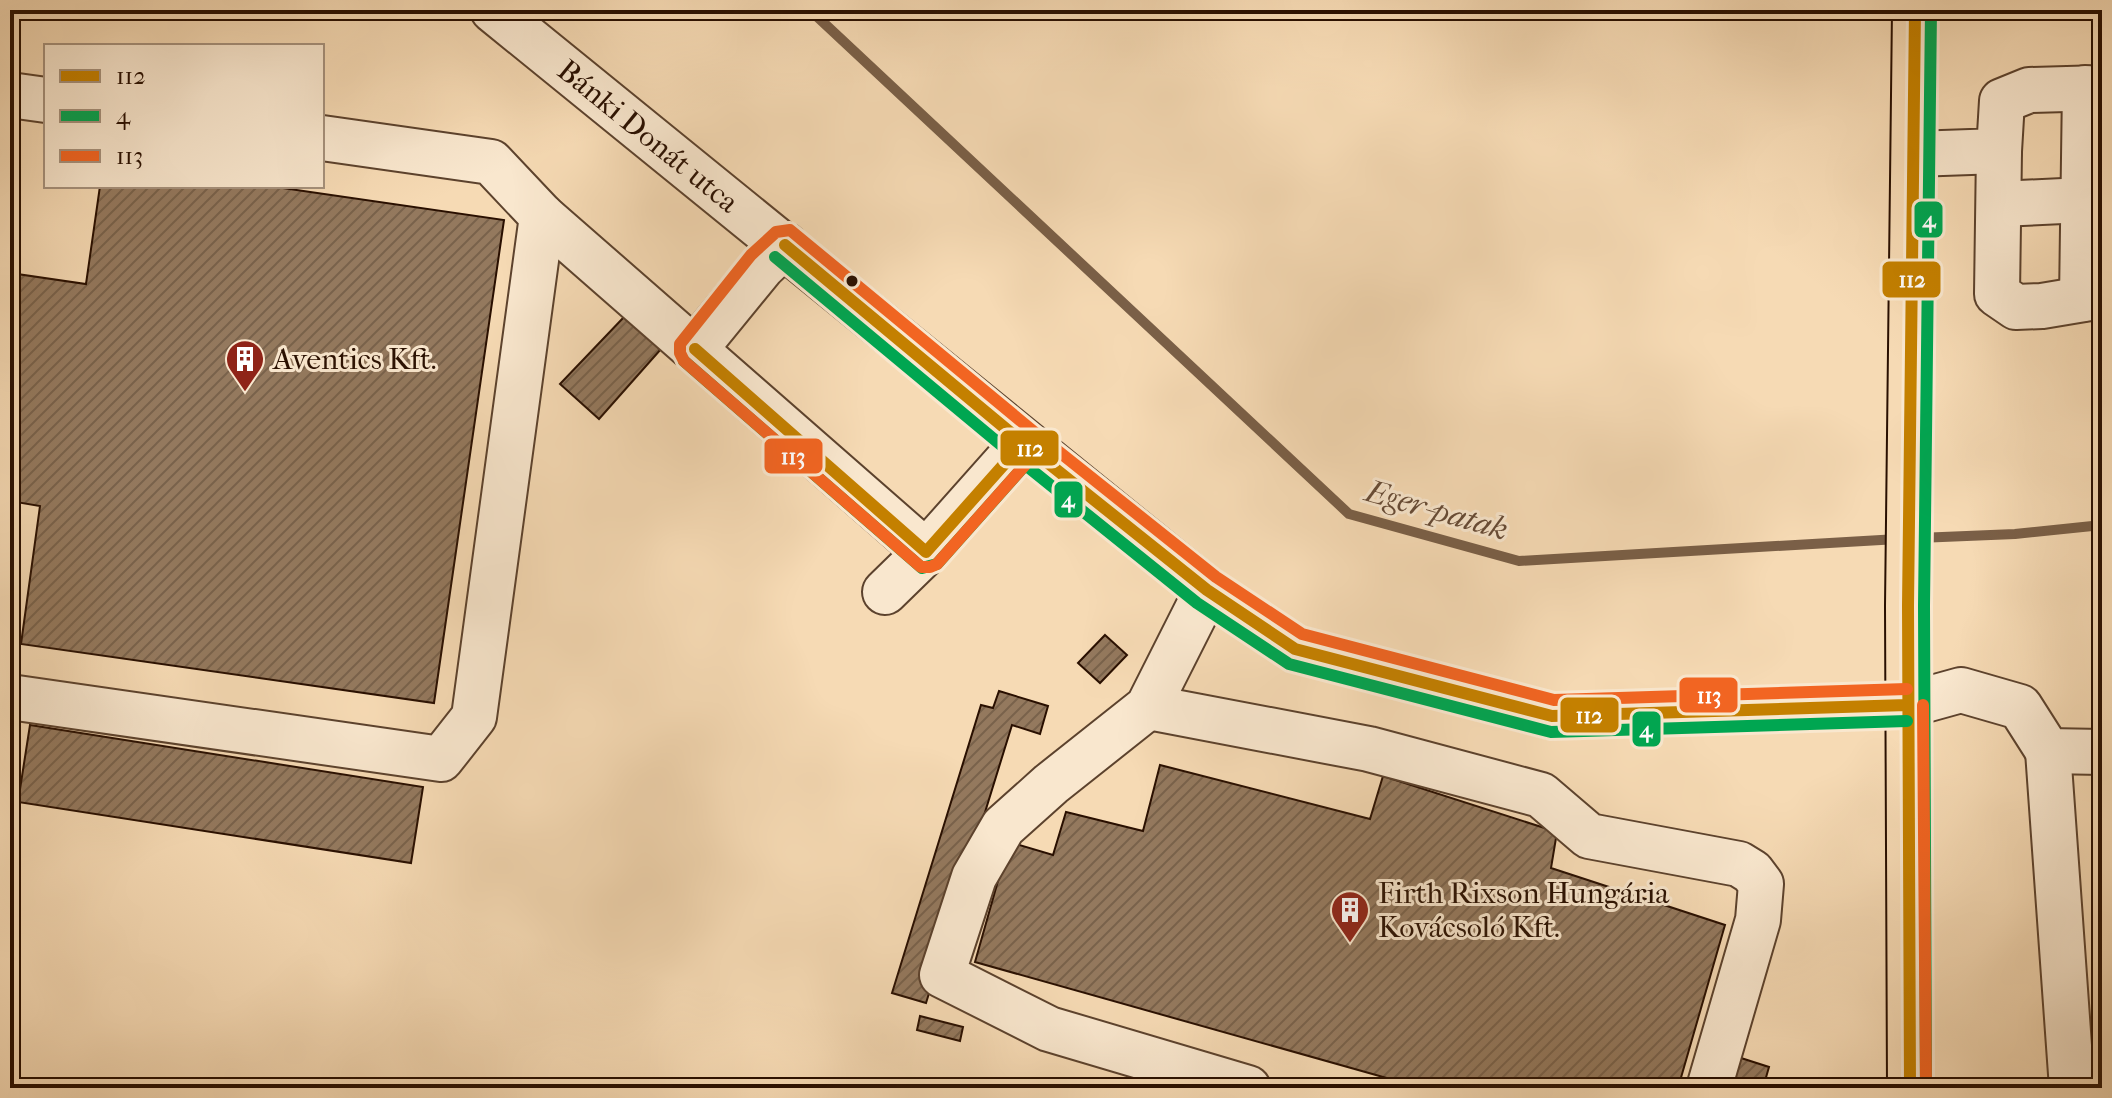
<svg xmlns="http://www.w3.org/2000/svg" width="2112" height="1098" font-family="'IM FELL French Canon',serif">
  <defs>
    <pattern id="building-hatch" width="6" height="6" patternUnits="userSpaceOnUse" patternTransform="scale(2)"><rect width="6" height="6" fill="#94795e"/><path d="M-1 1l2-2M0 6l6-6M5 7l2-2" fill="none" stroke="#79624b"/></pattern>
  </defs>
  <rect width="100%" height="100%" fill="#f6dab4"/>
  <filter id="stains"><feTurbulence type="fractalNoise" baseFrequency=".0025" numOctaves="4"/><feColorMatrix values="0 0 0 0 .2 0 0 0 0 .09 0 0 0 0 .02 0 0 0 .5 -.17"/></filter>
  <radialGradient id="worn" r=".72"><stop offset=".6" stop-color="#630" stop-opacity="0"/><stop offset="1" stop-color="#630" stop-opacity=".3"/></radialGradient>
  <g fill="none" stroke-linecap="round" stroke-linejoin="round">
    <path stroke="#7a5f47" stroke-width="10" d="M 810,10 L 1349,514 L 1519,561 L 1898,539
      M 1918,538 L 2015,534 L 2102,525"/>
  </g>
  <path fill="url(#building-hatch)" stroke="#290f00" stroke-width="2" d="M 100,186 L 269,186 L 504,220 L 434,703 L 21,644 L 40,506 L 10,501 L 10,273 L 86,284 Z
    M 625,316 L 661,349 L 599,419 L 560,384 Z
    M 1105,635 L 1127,655 L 1100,683 L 1078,663 Z
    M 999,691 L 1048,706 L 1040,734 L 1012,725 L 926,1003 L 892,993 L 981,705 L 993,708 Z
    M 30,725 L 423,787 L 411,863 L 18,802 Z
    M 1160,765 L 1370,819 L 1383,776 L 1557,832 L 1551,868 L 1725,925 L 1678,1088 L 1422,1088 L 975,962 L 1009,842 L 1053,855 L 1066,812 L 1143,831 Z
    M 920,1016 L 963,1027 L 960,1041 L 917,1030 Z
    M 1741,1058 L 1769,1067 L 1763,1088 L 1732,1088 Z"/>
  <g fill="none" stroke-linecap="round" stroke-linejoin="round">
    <defs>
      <g id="minor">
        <path id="s1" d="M 493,10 L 1207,590 L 1295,649 L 1552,716 L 1907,705 L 1961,690 L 2020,707 L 2048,751 L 2102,752"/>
        <path d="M 10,95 L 46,100"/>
        <path d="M 1999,151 L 1997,294 L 2016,307 L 2042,306 L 2102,296"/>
        <path d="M 1914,154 L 1999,151 L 2002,101 L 2029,90 L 2102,88"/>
        <path d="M 1999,204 L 2084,200"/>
        <path d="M 542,216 L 926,552 L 1023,443"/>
        <path d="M 2082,299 L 2085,88"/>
        <path d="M 695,349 L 762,267 L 785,245"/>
        <path d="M 1207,590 L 1148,707 L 1051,784 L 1003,827 L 974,877 L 942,975 L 1049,1029 L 1248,1088"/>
        <path d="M 885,592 L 926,552"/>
        <path d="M 10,697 L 441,759 L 474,717 L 542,216 L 491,162 L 322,138"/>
        <path d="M 1148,707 L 1369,749 L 1541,795 L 1589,836 L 1739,864 L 1752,872 L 1761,884 L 1758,920 L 1709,1088"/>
        <path d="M 2048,751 L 2072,1088"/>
      </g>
      <path id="major" d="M 1910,1088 L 1908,606 L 1915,10"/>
    </defs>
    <use href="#minor" stroke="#5c422d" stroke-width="48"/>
    <use href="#major" stroke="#290f00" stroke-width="48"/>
    <use href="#minor" stroke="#f9e7ce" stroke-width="44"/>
    <use href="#major" stroke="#f6dab4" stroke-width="44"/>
    <defs>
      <path id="bus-1" d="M 785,245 L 1023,443 L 1207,590 L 1295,649 L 1552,716 L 1907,705
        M 695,349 L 926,552 L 1023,443
        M 1910,1088 L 1908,606 L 1915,10"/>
      <path id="bus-2" d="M 775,257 L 1013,455 L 1197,603 L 1289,664 L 1551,732 L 1907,721
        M 684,361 L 922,568 L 937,564 L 1035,454
        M 1926,1088 L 1924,606 L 1931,10"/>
      <path id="bus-3" d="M 1025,465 L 937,564 L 930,567 L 921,567 L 684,361 L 680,353 L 680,344 L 751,255 L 776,232 L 790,230 L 1033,431 L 1216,577 L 1302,634 L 1554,700 L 1907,689
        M 1923,705 L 1926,1088"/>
    </defs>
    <use href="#bus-1" stroke="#f9e7ce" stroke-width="18"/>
    <use href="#bus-2" stroke="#f9e7ce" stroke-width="18"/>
    <use href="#bus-3" stroke="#f9e7ce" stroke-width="18"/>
    <use href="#bus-1" stroke="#c48000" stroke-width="12"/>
    <use href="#bus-2" stroke="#00a651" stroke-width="12"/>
    <use href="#bus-3" stroke="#f26522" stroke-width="12"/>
  </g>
  <defs>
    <symbol id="building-pin" viewBox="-11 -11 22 30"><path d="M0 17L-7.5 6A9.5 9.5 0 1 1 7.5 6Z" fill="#8f2418" stroke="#f9e7ce"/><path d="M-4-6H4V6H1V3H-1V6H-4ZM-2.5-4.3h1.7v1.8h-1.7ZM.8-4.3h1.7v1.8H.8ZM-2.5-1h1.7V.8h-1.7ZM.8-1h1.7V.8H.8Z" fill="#fff"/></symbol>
  </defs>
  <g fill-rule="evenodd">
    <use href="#building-pin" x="223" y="337" width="44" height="60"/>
    <use href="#building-pin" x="1328" y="888" width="44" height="60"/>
  </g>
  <circle fill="#290f00" stroke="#f9e7ce" stroke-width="3" cx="852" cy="281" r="7"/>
  <g text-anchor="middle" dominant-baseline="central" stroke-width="6" stroke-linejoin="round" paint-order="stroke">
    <g font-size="30" fill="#290f00" stroke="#f9e7ce">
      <text stroke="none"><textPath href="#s1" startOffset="200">Bánki Donát utca</textPath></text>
    </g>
    <g font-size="30" fill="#290f00" stroke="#f9e7ce" text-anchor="start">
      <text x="273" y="359">Aventics Kft.</text>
      <text x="1378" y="893">Firth Rixson Hungária<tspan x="1378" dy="34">Kovácsoló Kft.</tspan></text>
    </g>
    <g font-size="32" font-style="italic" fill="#664b36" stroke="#f9e7ce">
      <text transform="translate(1437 510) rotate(16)">Eger-patak</text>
    </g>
  </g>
  <g stroke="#f9e7ce" stroke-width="3">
    <rect x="1913" y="200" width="31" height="39" rx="8" fill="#00a651"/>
    <rect x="1881" y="260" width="61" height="39" rx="8" fill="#c48000"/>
    <rect x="999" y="429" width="61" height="38" rx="8" fill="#c48000"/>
    <rect x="763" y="437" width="61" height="38" rx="8" fill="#f26522"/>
    <rect x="1053" y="480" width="31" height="39" rx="8" fill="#00a651"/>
    <rect x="1678" y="676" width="61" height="38" rx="8" fill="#f26522"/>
    <rect x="1559" y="696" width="61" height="38" rx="8" fill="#c48000"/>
    <rect x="1631" y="710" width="31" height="38" rx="8" fill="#00a651"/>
  </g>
  <g font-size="22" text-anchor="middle" font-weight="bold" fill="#fff">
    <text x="1929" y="227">4</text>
    <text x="1912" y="287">112</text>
    <text x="1030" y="456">112</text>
    <text x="793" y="464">113</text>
    <text x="1068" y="507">4</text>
    <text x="1709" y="703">113</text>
    <text x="1589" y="723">112</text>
    <text x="1646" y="737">4</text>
  </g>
  <rect width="2112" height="1098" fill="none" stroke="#f6dab4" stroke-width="40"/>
  <rect x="12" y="12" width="2088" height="1074" fill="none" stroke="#290f00" stroke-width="4"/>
  <rect x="20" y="20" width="2072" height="1058" fill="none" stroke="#290f00" stroke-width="2"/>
  <rect x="44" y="44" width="280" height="144" fill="#f9e7ce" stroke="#a6917c" stroke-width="2"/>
  <rect x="60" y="70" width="40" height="12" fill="#c48000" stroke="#a6917c" stroke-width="2"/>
  <text x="116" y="84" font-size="24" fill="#290f00">112</text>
  <rect x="60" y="110" width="40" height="12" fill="#00a651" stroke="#a6917c" stroke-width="2"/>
  <text x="116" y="124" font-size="24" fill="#290f00">4</text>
  <rect x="60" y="150" width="40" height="12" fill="#f26522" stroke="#a6917c" stroke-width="2"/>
  <text x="116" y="164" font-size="24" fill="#290f00">113</text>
  <rect width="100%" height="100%" filter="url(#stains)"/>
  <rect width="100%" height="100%" fill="url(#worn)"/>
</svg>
